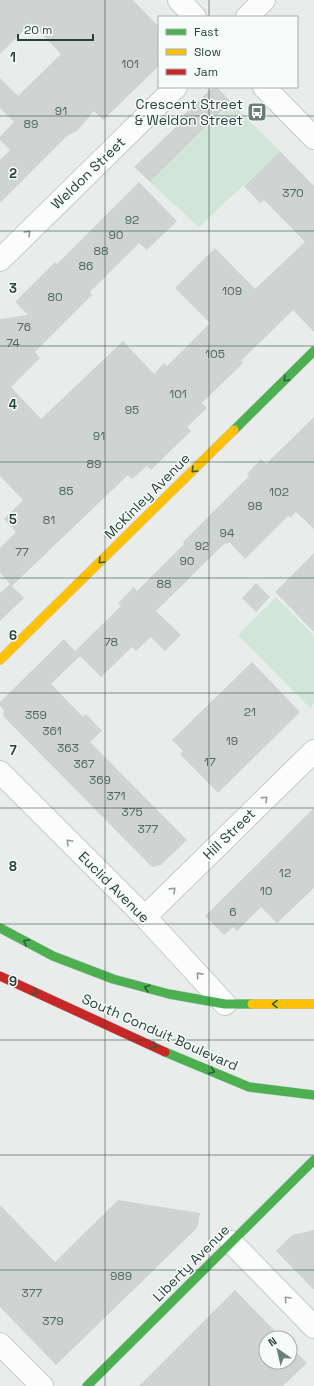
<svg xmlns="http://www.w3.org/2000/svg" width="314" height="1386" font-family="'Space Grotesk',sans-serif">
  <rect width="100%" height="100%" fill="#e8edeb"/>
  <path fill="#d1e6d8" d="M 231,103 L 280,151 L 199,227 L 150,182 Z
    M 276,597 L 314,636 L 314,704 L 310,708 L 238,635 Z"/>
  <path fill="#cfd4d2" d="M 0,0 L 133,0 L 159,27 L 159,66 L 103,120 L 94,111 L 77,131 L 67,136 L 0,203 L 0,160 L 10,150 L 0,140 L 0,137 L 14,122 L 0,108 L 0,78 L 18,96 L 61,54 L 31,23 L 0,54 Z
    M 213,87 L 217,87 L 231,102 L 150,182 L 134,167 L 178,125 L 176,122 Z
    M 280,151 L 314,186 L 314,332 L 293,310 L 241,361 L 243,363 L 202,403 L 207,408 L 187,427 L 191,431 L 151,470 L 147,466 L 132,479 L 128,475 L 12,586 L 24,598 L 0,621 L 0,593 L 10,584 L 0,573 L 0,548 L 16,532 L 4,519 L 23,500 L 0,476 L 0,319 L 28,315 L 15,302 L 55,262 L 57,264 L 139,182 L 177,221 L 147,250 L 139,243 L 90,292 L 92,295 L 35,352 L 40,358 L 11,387 L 41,419 L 123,341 L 154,374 L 164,363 L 167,366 L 210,323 L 175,288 L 215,248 L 255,289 L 305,242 L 264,200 L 260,203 L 244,186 Z
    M 314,417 L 314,529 L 296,512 L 290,518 L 288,516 L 245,559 L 229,542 L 227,544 L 225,543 L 156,611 L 181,635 L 165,651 L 151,637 L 136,651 L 132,647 L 101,677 L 80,656 L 51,684 L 83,717 L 86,714 L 102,731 L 90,742 L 187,840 L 161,865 L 152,867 L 3,716 L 4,710 L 0,706 L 0,702 L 64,639 L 75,651 L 121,606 L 118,603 L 134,587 L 137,591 L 184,544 L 183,542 L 249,476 L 247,474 L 261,459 L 266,464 Z
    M 314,553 L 314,632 L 275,592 Z
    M 256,583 L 270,597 L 256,612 L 242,598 Z
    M 252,662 L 300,712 L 218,793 L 180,754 L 183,751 L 172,740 Z
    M 314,808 L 314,888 L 277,923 L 261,907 L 237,931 L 233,927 L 224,935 L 205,916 Z
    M 118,1200 L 200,1213 L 197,1228 L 56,1365 L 0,1307 L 0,1205 L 55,1262 Z
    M 314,1230 L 314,1290 L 276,1251 L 292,1235 Z
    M 235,1290 L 282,1338 L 266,1338 L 266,1362 L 290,1362 L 290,1346 L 307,1363 L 283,1386 L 139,1386 Z"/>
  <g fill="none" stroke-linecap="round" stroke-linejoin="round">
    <defs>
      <path id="street" d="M 179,0 L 195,17
        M 247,17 L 264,0
        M 264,87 L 314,138
        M 0,260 L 176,87
        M 0,772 L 145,917 L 225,1004
        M 145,917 L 314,751
        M 231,1242 L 314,1327
        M 0,1344 L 42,1386"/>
      <path id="fast" d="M 234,430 L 314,351
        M 0,928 L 53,956 L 113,979 L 169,994 L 225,1004 L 252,1004
        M 165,1052 L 249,1087 L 314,1095
        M 87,1386 L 314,1160"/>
      <path id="slow" d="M 0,660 L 234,430
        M 252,1004 L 314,1004"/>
      <path id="jam" d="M 0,976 L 165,1052"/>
    </defs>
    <use href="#street" stroke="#c5cac8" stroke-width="24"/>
    <use href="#fast" stroke="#c3cbc8" stroke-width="10"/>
    <use href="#slow" stroke="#c3cbc8" stroke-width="10"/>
    <use href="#jam" stroke="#c3cbc8" stroke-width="10"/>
    <use href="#street" stroke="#fcfcfc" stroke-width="22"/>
    <use href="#fast" stroke="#4caf50" stroke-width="9"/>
    <use href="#slow" stroke="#ffc107" stroke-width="9"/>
    <use href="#jam" stroke="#c62828" stroke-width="9"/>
  </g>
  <defs><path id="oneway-chevron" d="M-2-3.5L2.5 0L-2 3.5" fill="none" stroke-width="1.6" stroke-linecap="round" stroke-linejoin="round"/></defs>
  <g stroke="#909f9b">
    <use href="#oneway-chevron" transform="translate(28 233) rotate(-44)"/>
    <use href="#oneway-chevron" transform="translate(265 799) rotate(-44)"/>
    <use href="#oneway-chevron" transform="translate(69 842) rotate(-135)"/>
    <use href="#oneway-chevron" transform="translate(173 890) rotate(-44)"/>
    <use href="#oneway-chevron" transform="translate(199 975) rotate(-132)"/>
    <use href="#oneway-chevron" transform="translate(287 1299) rotate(-134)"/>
  </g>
  <g stroke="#2e5d40">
    <use href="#oneway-chevron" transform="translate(286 379) rotate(135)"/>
    <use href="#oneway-chevron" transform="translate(194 470) rotate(135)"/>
    <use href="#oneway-chevron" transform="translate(101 561) rotate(135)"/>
    <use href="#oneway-chevron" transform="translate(26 942) rotate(-151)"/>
    <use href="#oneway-chevron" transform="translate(147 988) rotate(-165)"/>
    <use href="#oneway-chevron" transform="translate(35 992) rotate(25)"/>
    <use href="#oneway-chevron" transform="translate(275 1004) rotate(-179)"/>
    <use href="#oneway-chevron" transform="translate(154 1046) rotate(25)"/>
    <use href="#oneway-chevron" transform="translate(212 1071) rotate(22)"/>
  </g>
  <path fill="none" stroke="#24423a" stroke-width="1" stroke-opacity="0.55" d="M 105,0 L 105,1386M 209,0 L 209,17M 209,87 L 209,1386M 0,116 L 314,116M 0,231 L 314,231M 0,346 L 314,346M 0,462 L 314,462M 0,578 L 314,578M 0,693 L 314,693M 0,808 L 314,808M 0,924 L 314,924M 0,1040 L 314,1040M 0,1155 L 314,1155M 0,1270 L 314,1270"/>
  <defs>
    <symbol id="bus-square" viewBox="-11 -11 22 22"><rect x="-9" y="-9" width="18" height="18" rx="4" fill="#697e78" stroke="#f7fbf9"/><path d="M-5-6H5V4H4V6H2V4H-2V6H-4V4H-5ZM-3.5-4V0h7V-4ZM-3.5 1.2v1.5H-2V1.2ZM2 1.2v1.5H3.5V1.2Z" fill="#fff"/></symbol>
  </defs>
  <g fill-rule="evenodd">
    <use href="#bus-square" x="246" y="101" width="22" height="22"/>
  </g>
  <g text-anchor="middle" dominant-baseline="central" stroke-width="3" stroke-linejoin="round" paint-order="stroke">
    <g font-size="12" fill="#506761">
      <text x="130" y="64">101</text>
      <text x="61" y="111">91</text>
      <text x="31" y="124">89</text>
      <text x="293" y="193">370</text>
      <text x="132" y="220">92</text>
      <text x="116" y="235">90</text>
      <text x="101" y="251">88</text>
      <text x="86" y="266">86</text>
      <text x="232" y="291">109</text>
      <text x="55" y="297">80</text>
      <text x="24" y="327">76</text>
      <text x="13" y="343">74</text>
      <text x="215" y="354">105</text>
      <text x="178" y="394">101</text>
      <text x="132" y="410">95</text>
      <text x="99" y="436">91</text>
      <text x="94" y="464">89</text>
      <text x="66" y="491">85</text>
      <text x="279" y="492">102</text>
      <text x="255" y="506">98</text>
      <text x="49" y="520">81</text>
      <text x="227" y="533">94</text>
      <text x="202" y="546">92</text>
      <text x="22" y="552">77</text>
      <text x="187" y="561">90</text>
      <text x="164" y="584">88</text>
      <text x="111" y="642">78</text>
      <text x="250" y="712">21</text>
      <text x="36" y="715">359</text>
      <text x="52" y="731">361</text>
      <text x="232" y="741">19</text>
      <text x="68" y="748">363</text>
      <text x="210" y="762">17</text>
      <text x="84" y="764">367</text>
      <text x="100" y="780">369</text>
      <text x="116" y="796">371</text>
      <text x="132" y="812">375</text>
      <text x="148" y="829">377</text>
      <text x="285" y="873">12</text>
      <text x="266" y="891">10</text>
      <text x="233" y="912">6</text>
      <text x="121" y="1276">989</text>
      <text x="32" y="1293">377</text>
      <text x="53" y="1321">379</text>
    </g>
    <g font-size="14" fill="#24423a" stroke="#f7fbf9" text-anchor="end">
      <text x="243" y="104">Crescent Street<tspan x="243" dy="16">&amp; Weldon Street</tspan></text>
    </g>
    <g font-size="14" fill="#24423a" stroke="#f7fbf9">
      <text transform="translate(88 173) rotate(-44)">Weldon Street</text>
      <text transform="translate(147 496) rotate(-45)">McKinley Avenue</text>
      <text transform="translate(229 834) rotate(-44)">Hill Street</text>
      <text transform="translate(114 887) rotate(45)">Euclid Avenue</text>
      <text transform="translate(160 1032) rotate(24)">South Conduit Boulevard</text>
      <text transform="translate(191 1263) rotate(-45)">Liberty Avenue</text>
    </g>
  </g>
  <g font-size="13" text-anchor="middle" font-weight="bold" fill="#24423a" stroke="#f7fbf9" stroke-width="3" stroke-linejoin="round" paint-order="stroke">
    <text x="13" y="62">1</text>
    <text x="13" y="178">2</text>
    <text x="13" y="293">3</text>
    <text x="13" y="409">4</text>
    <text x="13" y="524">5</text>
    <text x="13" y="640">6</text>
    <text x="13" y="755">7</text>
    <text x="13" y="871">8</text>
    <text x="13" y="986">9</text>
  </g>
  <rect x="158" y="16" width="140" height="72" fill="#f7fbf9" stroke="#a3b1ad"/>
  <rect x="166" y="29" width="20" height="6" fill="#4caf50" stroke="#a3b1ad"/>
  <text x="194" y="36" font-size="12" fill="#24423a">Fast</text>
  <rect x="166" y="49" width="20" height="6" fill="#ffc107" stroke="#a3b1ad"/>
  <text x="194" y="56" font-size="12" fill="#24423a">Slow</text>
  <rect x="166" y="69" width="20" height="6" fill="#c62828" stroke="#a3b1ad"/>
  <text x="194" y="76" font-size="12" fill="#24423a">Jam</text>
  <g transform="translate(278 1350) rotate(326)"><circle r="19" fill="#f7fbf9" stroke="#a3b1ad"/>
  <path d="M0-3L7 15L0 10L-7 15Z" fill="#697e78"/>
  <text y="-6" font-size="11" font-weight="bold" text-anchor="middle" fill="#24423a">N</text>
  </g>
  <path d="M18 34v6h75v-6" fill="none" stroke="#24423a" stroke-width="2"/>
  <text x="24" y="34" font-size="12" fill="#24423a" stroke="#f7fbf9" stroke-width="3" paint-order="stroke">20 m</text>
</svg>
